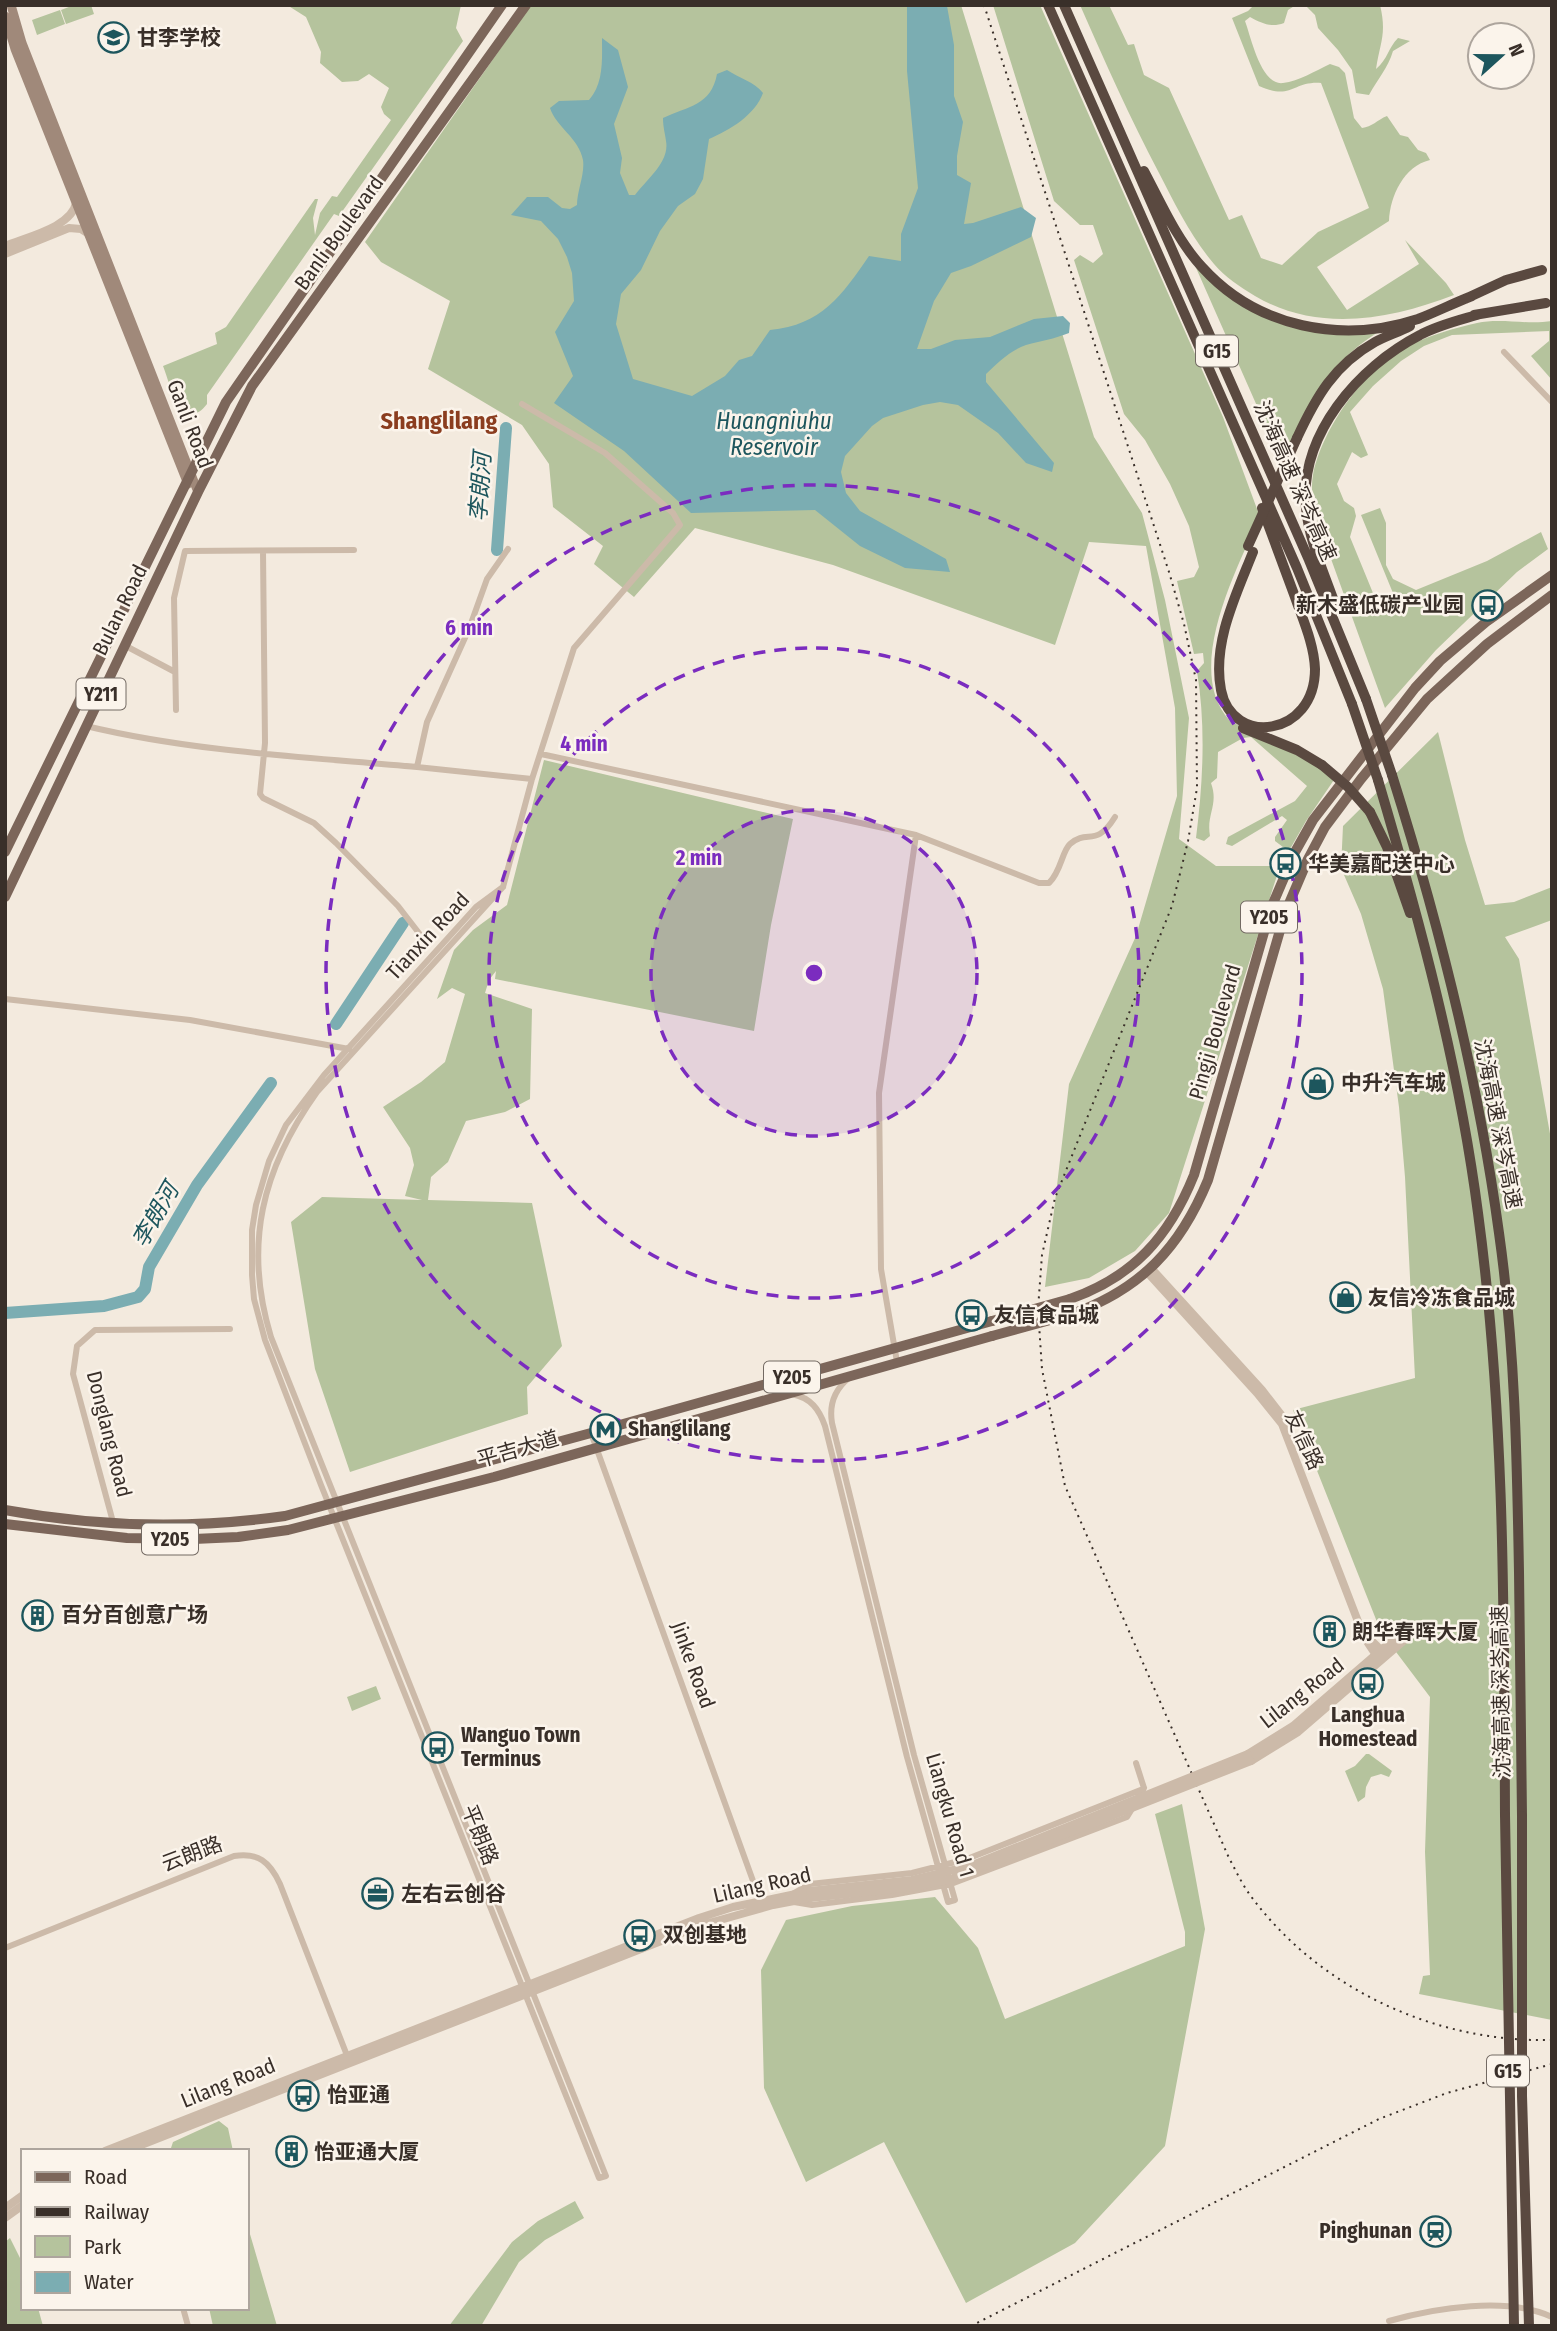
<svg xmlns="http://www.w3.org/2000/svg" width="1557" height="2331" font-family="'Fira Sans Condensed','Noto Sans SC',sans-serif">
  <rect width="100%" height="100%" fill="#f3eade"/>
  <path fill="#b5c39d" d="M 74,5 L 91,5 L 94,14 L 66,24 L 61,10 Z
    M 287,5 L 461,5 L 456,28 L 463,41 L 339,216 L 334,214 L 207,395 L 207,404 C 182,436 170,384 163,366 L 217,344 L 215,333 L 226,327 L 315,199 L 318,199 L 313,218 L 315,235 L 320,213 L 332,196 L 337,197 L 391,120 L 384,114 L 381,107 L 389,88 L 369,74 L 358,81 L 342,82 L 320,63 L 321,52 L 306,17 Z
    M 531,5 L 961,5 L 1094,437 L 1142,513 L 1165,600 L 1189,718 L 1179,839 L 1216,866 L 1280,866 L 1169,1213 L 1135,1251 L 1089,1278 L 1045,1287 L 1069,1084 L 1136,936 L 1177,796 L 1175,708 L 1146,546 L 1089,542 L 1055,645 L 833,565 L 695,528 L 634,597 L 594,564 L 603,546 L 553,507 L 549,464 L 522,425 L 428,369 L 450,301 L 381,262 L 365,242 Z
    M 993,5 L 1040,5 L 1223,417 L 1260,517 C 1236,570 1183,671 1230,721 L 1338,774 L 1306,821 L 1290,849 L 1287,850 L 1275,841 L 1275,837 L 1287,820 L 1282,816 L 1232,846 L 1226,844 L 1228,837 L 1295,801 L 1307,786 L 1251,737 L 1243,738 L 1218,752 L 1217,778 L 1211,783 C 1219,805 1206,814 1210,836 L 1204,841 L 1196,838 C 1203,782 1206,727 1197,671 L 1204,663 L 1203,653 L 1194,654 L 1177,581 L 1194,577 L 1199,567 L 1189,526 L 1170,484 L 1145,440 L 1124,414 L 1074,260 L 1080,255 L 1093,263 L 1103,254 L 1093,225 L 1080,225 L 1054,201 Z
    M 1080,5 L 1109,5 L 1128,45 L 1134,44 L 1144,75 L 1169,88 L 1229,220 L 1242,215 L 1261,258 L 1282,265 L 1318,232 L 1369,208 L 1321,83 C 1292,81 1292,101 1259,86 L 1232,18 L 1248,11 L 1254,5 L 1296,5 L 1288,10 L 1284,23 C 1271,28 1261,23 1250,17 L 1245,21 C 1251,37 1261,86 1283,83 C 1299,81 1315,71 1330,64 L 1339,67 L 1345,73 L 1354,118 L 1362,128 C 1372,127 1377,120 1387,116 L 1400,135 L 1408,137 L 1418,150 L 1426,153 L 1430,160 C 1404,166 1390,196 1389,221 L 1317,267 L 1347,310 L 1419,264 L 1405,240 L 1446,283 L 1454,295 C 1389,320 1318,333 1255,296 C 1240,287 1225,277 1214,264 C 1191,237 1175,204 1159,173 C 1130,118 1105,62 1080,5 Z
    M 1305,5 L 1380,5 C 1387,34 1380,42 1376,69 C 1388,59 1388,48 1398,38 L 1410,41 L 1393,51 C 1388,68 1377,80 1369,95 L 1356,93 L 1352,70 L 1338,50 L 1318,28 L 1315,15 Z
    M 60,10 L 65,24 L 37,35 L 32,20 Z
    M 1193,261 L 1214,280 L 1274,321 L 1378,332 C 1319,371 1311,403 1283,465 Z
    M 1552,321 L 1552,380 L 1531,356 L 1549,341 L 1549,331 L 1452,335 L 1424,346 L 1401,361 L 1373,386 L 1350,412 L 1368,455 L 1361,458 L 1352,452 L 1337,484 L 1344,501 L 1354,508 L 1356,516 L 1350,537 L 1373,593 L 1372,606 L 1377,611 L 1387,608 L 1395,598 L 1361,515 L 1380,508 L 1386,523 L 1386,565 L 1393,579 L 1416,590 L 1487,561 L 1541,532 L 1548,549 L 1517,572 L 1436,650 L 1385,708 L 1318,523 C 1314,507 1310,492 1313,475 C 1322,428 1367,365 1410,345 C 1431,335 1454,328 1477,323 C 1501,318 1527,325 1552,321 Z
    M 1438,732 L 1465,840 L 1485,905 L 1514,902 L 1552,887 L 1552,920 L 1505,937 L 1519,959 L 1552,1145 L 1552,2020 L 1419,1994 L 1423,1976 L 1430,1975 L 1425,1852 L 1430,1697 L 1381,1632 L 1293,1410 L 1415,1378 L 1405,1177 L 1399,1107 L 1383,989 L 1361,914 L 1341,868 L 1343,826 Z
    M 544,760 L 793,819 L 771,925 L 754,1031 L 495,979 L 496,971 L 489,980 L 485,993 L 532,1009 L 530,1099 L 505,1112 L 466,1121 L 448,1162 L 431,1177 L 428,1200 L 532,1203 L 562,1346 L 527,1387 L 528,1414 L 350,1472 L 315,1369 L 291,1222 L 322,1197 L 422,1200 L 405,1196 L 414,1165 L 410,1148 L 383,1107 L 421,1082 L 445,1062 L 465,994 L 452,988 L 437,999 L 454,950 L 473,930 L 507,905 Z
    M 376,1686 L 381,1699 L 352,1711 L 347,1697 Z
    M 1366,1754 L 1369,1754 L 1392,1771 L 1389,1777 L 1381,1774 L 1371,1777 L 1366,1787 L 1365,1797 L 1358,1802 L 1345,1771 L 1355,1766 Z
    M 1182,1804 L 1205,1929 L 1165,2146 L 1075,2243 L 966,2303 L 884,2142 L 806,2182 L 764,2088 L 761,1970 L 786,1920 L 852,1906 L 935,1897 L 978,1948 L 1005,2019 L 1185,1946 L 1185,1932 L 1155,1814 Z
    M 219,2121 L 228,2128 L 233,2151 L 170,2151 L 173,2142 Z
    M 575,2201 L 584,2218 L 545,2240 L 519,2262 L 481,2326 L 449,2326 L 512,2242 L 538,2221 Z
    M 247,2224 L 277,2326 L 213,2326 L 209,2308 L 247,2308 Z
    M 10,2238 L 23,2264 L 23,2308 L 38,2308 L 43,2326 L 5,2326 L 5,2242 Z"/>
  <path fill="#7badb2" d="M 907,5 L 947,6 L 954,45 L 954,96 L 963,122 L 957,156 L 957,175 L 971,183 L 964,224 L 973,223 L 1021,207 L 1036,218 L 1031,237 L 971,266 L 951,273 L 934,301 L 917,349 L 931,349 L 955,340 L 990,337 L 1034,319 L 1063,316 L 1070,323 L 1069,333 C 1054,339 1041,341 1026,345 C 1011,350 997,363 986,374 L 986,382 L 1054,463 L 1052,472 L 1026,463 L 998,433 L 958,405 L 940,402 L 923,405 L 883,418 L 872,426 L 845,456 L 841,472 L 846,493 L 860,511 L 946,559 L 950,572 L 905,568 L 860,546 L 815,510 L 691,513 L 624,451 L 554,403 L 573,376 L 555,332 L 574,301 L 572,273 L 567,257 L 558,239 L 541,221 L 511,215 L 527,197 L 548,197 L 562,208 L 570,209 L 577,205 C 577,191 585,174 583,160 C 579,138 556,127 550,108 L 559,101 L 589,100 C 604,83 602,59 602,38 L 618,50 L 628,87 L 614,124 L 622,158 L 620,173 L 629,195 L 635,195 C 646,180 670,162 666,141 C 665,133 663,127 663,118 C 688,106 711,106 717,74 L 727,70 C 739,78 755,82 763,93 C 755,115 730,130 709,139 L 703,179 L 695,194 L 678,206 L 660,231 L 641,270 L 621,294 L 616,324 L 633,379 L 692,396 L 725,376 L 739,360 L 752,356 L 770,330 C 822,325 842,295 869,256 L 901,261 L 901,234 L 918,188 L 907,71 Z"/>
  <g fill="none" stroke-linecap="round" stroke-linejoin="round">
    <path stroke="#7badb2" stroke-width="12" d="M 497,550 L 506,428
      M 336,1024 L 403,923
      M 5,1313 L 104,1306 L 138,1297 L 145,1289 L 149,1267 L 197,1185 L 271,1083"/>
    <path stroke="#ccbaa9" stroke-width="6" d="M 1504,352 L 1552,402
      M 263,551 L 265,743 L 260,794 L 263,798 L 314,823 L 336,843 L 398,906 L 422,937
      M 124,645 L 175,672
      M 176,710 L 174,598 L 185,551 L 354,550
      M 86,726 C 194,752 307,757 417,767 L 427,722 L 469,629 L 487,579 L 508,549
      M 541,754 L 916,835 L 1039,883 L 1049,883 C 1061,872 1062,851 1070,844 C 1088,828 1095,849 1115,817
      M 417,767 L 532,779
      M 503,887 L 476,907 L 324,1075 L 286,1125 L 269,1161 L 256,1205 L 252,1230 L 252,1275 L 254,1299 L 265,1340 L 321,1485 L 599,2178 L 606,2176 L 271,1337 C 243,1245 262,1169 317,1092 L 503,887 L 532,779 L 574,648 L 680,525 L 673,513 L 605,453 L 522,404
      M 5,999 L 190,1020 L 349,1049
      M 897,1362 L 881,1269 L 879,1093 L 916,835
      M 792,1394 C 811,1398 819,1409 825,1426 L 907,1757 L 948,1902 L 955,1900 L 914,1755 L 832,1423 C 829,1405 834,1390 849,1378
      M 591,1433 L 761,1903
      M 113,1522 L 73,1374 L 77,1346 L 95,1330 L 230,1329
      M 1136,1763 L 1144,1788
      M 1138,1799 L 1144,1788
      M 794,1893 L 810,1884 L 912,1873 L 967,1859 L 1143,1789
      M 794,1902 L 812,1905 L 892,1895 L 951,1884 L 1127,1817 L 1132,1809
      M 5,1948 L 234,1856 C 258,1852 270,1862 280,1884 L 348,2058
      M 183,2308 L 188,2326
      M 1389,2321 C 1435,2308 1507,2296 1552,2317"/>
    <path stroke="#ccbaa9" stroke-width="8" d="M 5,246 C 26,237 72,227 76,203
      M 5,254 L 69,228 L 81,229 L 89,234
      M 1151,1268 L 1262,1390 L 1286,1421 L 1290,1429
      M 1147,1272 L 1257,1393 L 1282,1424 L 1364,1637 L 1376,1655
      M 1365,1627 L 1372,1641 L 1381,1650
      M 1248,1754 L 1293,1726 L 1403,1631
      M 1251,1761 L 1298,1732 L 1407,1638
      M 105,2151 L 699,1918 L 733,1907 L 810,1891
      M 126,2151 L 702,1925 L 773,1905 L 810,1898
      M 5,2208 L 23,2195
      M 5,2218 L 23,2205"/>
    <path stroke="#a0897a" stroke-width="9" d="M 11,5 L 22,43 L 198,492
      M 5,16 L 15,49 L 188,484"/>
    <path stroke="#7c665a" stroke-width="10" d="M 5,852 L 226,402 L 502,5
      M 5,897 L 198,492 L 252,386 L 526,5
      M 1070,1299 C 1133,1277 1169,1237 1194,1175 L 1271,908 L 1295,852 L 1313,820 L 1415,688 L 1440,661 L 1486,622 L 1552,575
      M 1072,1314 C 1141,1289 1180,1248 1208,1180 L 1285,913 L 1308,859 L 1325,827 L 1361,779 L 1427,699 L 1487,644 L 1552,595
      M 5,1510 C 97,1527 193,1529 285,1516 L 591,1433 L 992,1321
      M 5,1524 L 127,1538 L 194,1539 L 238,1537 L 288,1530 L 494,1477 L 992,1336"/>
    <path stroke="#5a4940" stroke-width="10" d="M 1048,5 L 1297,568 L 1352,704
      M 1064,5 L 1309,560 L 1366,699
      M 1144,171 C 1161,203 1177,240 1202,267 C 1257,328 1342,344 1418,319 C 1436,312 1454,303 1472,296
      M 1465,299 L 1506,280 L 1542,270
      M 1474,315 L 1546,303
      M 1297,438 C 1316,397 1334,365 1375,342 C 1386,336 1399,332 1410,326
      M 1253,552 C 1236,595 1212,643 1221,690 C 1232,747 1315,737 1315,669 C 1314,644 1303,620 1295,597 C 1284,567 1273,537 1262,508
      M 1337,610 C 1326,577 1309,542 1306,508 C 1299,435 1358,367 1420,335 C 1438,325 1460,320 1480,314
      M 1243,728 L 1297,750 L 1322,765
      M 1392,775 C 1439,924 1478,1078 1499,1233 C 1515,1346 1517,1459 1519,1572 C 1520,1653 1521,1734 1522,1816
      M 1378,780 C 1420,922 1459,1066 1478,1213 C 1505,1413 1504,1614 1505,1815
      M 1370,812 L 1387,847 L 1410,913"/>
    <path stroke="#392f29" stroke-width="2" stroke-dasharray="2 5" stroke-linecap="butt" d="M 984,5 L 1169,572 L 1184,624 L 1196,680 L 1197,788 L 1188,841 L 1172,906 L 1055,1198 L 1042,1255 L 1038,1309 L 1042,1369 L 1065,1486 L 1229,1858 C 1236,1871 1242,1884 1250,1895 C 1319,1989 1436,2043 1552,2040
      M 971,2326 L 1379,2119 L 1447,2093 L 1552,2064"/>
    <path stroke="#ccbaa9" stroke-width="8" d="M 810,1891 L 912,1880 L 970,1866 L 1248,1754
      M 810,1898 L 914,1887 L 952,1879 L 1251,1761"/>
    <path stroke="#7c665a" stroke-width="10" d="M 992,1321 L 1070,1299
      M 992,1336 L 1072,1314"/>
    <path stroke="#5a4940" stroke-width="10" d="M 1248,546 L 1297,438
      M 1366,699 L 1392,775
      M 1352,704 L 1378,780
      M 1322,765 L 1348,787 L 1370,812
      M 1505,1815 L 1514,2326
      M 1522,1816 L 1522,2096 L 1529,2326"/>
  </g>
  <circle cx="814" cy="973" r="163" fill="#7b2cbf" fill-opacity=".12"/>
  <g fill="none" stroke="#7b2cbf" stroke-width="3.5" stroke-dasharray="12 9">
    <circle cx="814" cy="973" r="163"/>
    <circle cx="814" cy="973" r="325"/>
    <circle cx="814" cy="973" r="488"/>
  </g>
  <defs>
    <symbol id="school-ring" viewBox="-11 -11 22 22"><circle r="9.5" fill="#fbf4eb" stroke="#1d565d" stroke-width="1.5"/><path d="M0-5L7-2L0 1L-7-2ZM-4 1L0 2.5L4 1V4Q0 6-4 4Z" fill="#1d565d"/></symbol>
    <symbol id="bus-ring" viewBox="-11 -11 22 22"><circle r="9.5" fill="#fbf4eb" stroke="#1d565d" stroke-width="1.5"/><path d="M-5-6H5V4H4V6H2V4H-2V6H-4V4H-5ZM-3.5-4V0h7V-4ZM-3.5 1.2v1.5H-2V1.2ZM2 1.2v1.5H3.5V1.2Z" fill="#1d565d"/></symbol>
    <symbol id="shop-ring" viewBox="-11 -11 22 22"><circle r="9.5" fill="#fbf4eb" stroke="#1d565d" stroke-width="1.5"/><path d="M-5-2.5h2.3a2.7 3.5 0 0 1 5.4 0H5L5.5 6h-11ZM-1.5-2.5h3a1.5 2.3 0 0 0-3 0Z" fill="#1d565d"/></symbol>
    <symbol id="metro-ring" viewBox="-11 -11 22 22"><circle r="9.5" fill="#fbf4eb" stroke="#1d565d" stroke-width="1.5"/><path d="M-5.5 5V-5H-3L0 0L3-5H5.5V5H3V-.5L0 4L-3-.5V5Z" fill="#1d565d"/></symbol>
    <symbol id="building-ring" viewBox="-11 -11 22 22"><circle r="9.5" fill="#fbf4eb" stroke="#1d565d" stroke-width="1.5"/><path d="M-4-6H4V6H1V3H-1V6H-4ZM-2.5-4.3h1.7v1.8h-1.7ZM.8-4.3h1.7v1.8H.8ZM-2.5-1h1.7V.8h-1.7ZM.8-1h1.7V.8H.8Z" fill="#1d565d"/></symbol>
    <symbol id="office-ring" viewBox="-11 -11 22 22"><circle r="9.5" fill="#fbf4eb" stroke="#1d565d" stroke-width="1.5"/><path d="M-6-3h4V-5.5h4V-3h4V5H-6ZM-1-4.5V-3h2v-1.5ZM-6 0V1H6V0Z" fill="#1d565d"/></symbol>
    <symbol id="station-ring" viewBox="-11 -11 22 22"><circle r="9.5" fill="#fbf4eb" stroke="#1d565d" stroke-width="1.5"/><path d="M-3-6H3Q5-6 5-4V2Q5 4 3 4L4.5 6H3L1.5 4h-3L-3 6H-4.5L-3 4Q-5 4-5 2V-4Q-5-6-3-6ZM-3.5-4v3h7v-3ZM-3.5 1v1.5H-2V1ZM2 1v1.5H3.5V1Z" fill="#1d565d"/></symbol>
  </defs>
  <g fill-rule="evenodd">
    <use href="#school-ring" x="96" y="20" width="35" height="35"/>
    <use href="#bus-ring" x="1470" y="588" width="35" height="35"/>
    <use href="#bus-ring" x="1268" y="846" width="35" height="35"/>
    <use href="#shop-ring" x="1300" y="1066" width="35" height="35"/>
    <use href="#shop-ring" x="1328" y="1280" width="35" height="35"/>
    <use href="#bus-ring" x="954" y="1298" width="35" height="35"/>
    <use href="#metro-ring" x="588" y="1412" width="35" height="35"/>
    <use href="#building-ring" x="20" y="1598" width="35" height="35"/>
    <use href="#building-ring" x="1312" y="1614" width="35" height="35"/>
    <use href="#bus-ring" x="1350" y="1666" width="35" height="35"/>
    <use href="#bus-ring" x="420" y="1730" width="35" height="35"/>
    <use href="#office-ring" x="360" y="1876" width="35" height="35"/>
    <use href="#bus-ring" x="622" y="1918" width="35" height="35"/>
    <use href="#bus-ring" x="286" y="2078" width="35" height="35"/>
    <use href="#building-ring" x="274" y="2134" width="35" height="35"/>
    <use href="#station-ring" x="1418" y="2214" width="35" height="35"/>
  </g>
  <g text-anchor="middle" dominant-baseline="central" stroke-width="5" stroke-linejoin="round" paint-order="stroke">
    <g fill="#fbf4eb" stroke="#736a63" stroke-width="2">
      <rect x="1196" y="335.5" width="42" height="31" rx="5"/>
      <rect x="76.5" y="678.5" width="49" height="31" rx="5"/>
      <rect x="1241" y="901.5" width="56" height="31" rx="5"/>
      <rect x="764" y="1361.5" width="56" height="31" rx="5"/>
      <rect x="142" y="1523.5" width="56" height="31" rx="5"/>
      <rect x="1487" y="2055.5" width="42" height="31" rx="5"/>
    </g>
    <g font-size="19" font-weight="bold" fill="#392f29">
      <text x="1217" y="351">G15</text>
      <text x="101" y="694">Y211</text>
      <text x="1269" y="917">Y205</text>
      <text x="792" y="1377">Y205</text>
      <text x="170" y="1539">Y205</text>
      <text x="1508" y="2071">G15</text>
    </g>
    <g font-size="21" font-weight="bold" fill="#392f29" stroke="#fbf4eb" text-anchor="start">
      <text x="137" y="38">甘李学校</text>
      <text x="1464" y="605" text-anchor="end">新木盛低碳产业园</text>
      <text x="1308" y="864">华美嘉配送中心</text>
      <text x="1341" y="1083">中升汽车城</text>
      <text x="1368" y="1298">友信冷冻食品城</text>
      <text x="994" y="1315">友信食品城</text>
      <text x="628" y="1429">Shanglilang</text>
      <text x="61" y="1615">百分百创意广场</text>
      <text x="1352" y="1632">朗华春晖大厦</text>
      <text x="1368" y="1715" text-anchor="middle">Langhua<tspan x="1368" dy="24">Homestead</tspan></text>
      <text x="461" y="1735">Wanguo Town<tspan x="461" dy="24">Terminus</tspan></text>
      <text x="401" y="1894">左右云创谷</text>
      <text x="663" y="1935">双创基地</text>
      <text x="327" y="2095">怡亚通</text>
      <text x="314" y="2152">怡亚通大厦</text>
      <text x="1412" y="2231" text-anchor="end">Pinghunan</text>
    </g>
    <g font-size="21" fill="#392f29" stroke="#fbf4eb">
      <text transform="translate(339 233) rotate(-54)">Banli Boulevard</text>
      <text transform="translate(190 424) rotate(69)">Ganli Road</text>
      <text transform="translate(1295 481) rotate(66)">沈海高速 深岑高速</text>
      <text transform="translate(120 610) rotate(-64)">Bulan Road</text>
      <text transform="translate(428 936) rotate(-47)">Tianxin Road</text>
      <text transform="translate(1215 1032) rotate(-74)">Pingji Boulevard</text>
      <text transform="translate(1498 1124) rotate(79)">沈海高速 深岑高速</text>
      <text transform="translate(109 1434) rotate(76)">Donglang Road</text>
      <text transform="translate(1304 1440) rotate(65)">友信路</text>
      <text transform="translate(518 1449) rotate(-16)">平吉大道</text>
      <text transform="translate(693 1665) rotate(70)">Jinke Road</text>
      <text transform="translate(1501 1692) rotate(-91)">沈海高速 深岑高速</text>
      <text transform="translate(1302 1693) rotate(-38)">Lilang Road</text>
      <text transform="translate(950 1815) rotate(74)">Liangku Road 1</text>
      <text transform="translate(480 1835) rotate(68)">平朗路</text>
      <text transform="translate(192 1854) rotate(-21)">云朗路</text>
      <text transform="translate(762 1885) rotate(-13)">Lilang Road</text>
      <text transform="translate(228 2083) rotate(-22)">Lilang Road</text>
    </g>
    <g font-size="23" font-style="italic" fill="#1d565d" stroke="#fbf4eb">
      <text x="774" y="421">Huangniuhu<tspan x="774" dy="26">Reservoir</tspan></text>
      <text transform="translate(480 487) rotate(-86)">李朗河</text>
      <text transform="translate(155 1215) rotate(-60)">李朗河</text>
    </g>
    <g font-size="24" font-weight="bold" fill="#8b3d1f" stroke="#fbf4eb">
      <text x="439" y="421">Shanglilang</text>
    </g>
  </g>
  <circle cx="814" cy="973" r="10" fill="#7b2cbf" stroke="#fbf4eb" stroke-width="3.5"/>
  <g font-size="21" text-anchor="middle" font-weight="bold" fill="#7b2cbf" stroke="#fbf4eb" stroke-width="5" stroke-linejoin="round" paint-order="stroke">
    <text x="469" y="635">6 min</text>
    <text x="584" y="751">4 min</text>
    <text x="699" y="865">2 min</text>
  </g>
  <rect width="1557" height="2331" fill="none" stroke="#392f29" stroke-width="14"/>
  <rect x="21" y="2149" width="228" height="161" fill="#fbf4eb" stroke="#ada59d" stroke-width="2"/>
  <rect x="35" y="2172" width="35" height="10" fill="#7c665a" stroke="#ada59d" stroke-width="2"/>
  <text x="84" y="2184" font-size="21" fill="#392f29">Road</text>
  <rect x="35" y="2207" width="35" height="10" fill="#392f29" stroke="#ada59d" stroke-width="2"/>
  <text x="84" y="2219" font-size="21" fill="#392f29">Railway</text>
  <rect x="35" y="2236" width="35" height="21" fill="#b5c39d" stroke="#ada59d" stroke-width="2"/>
  <text x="84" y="2254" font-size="21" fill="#392f29">Park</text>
  <rect x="35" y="2272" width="35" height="21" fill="#7badb2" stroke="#ada59d" stroke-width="2"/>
  <text x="84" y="2289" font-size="21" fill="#392f29">Water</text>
  <g transform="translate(1501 56) rotate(69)"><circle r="33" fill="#fbf4eb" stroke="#ada59d" stroke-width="2"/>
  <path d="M0-5L12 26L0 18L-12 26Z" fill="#1d565d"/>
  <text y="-10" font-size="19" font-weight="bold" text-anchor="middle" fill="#392f29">N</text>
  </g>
</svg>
